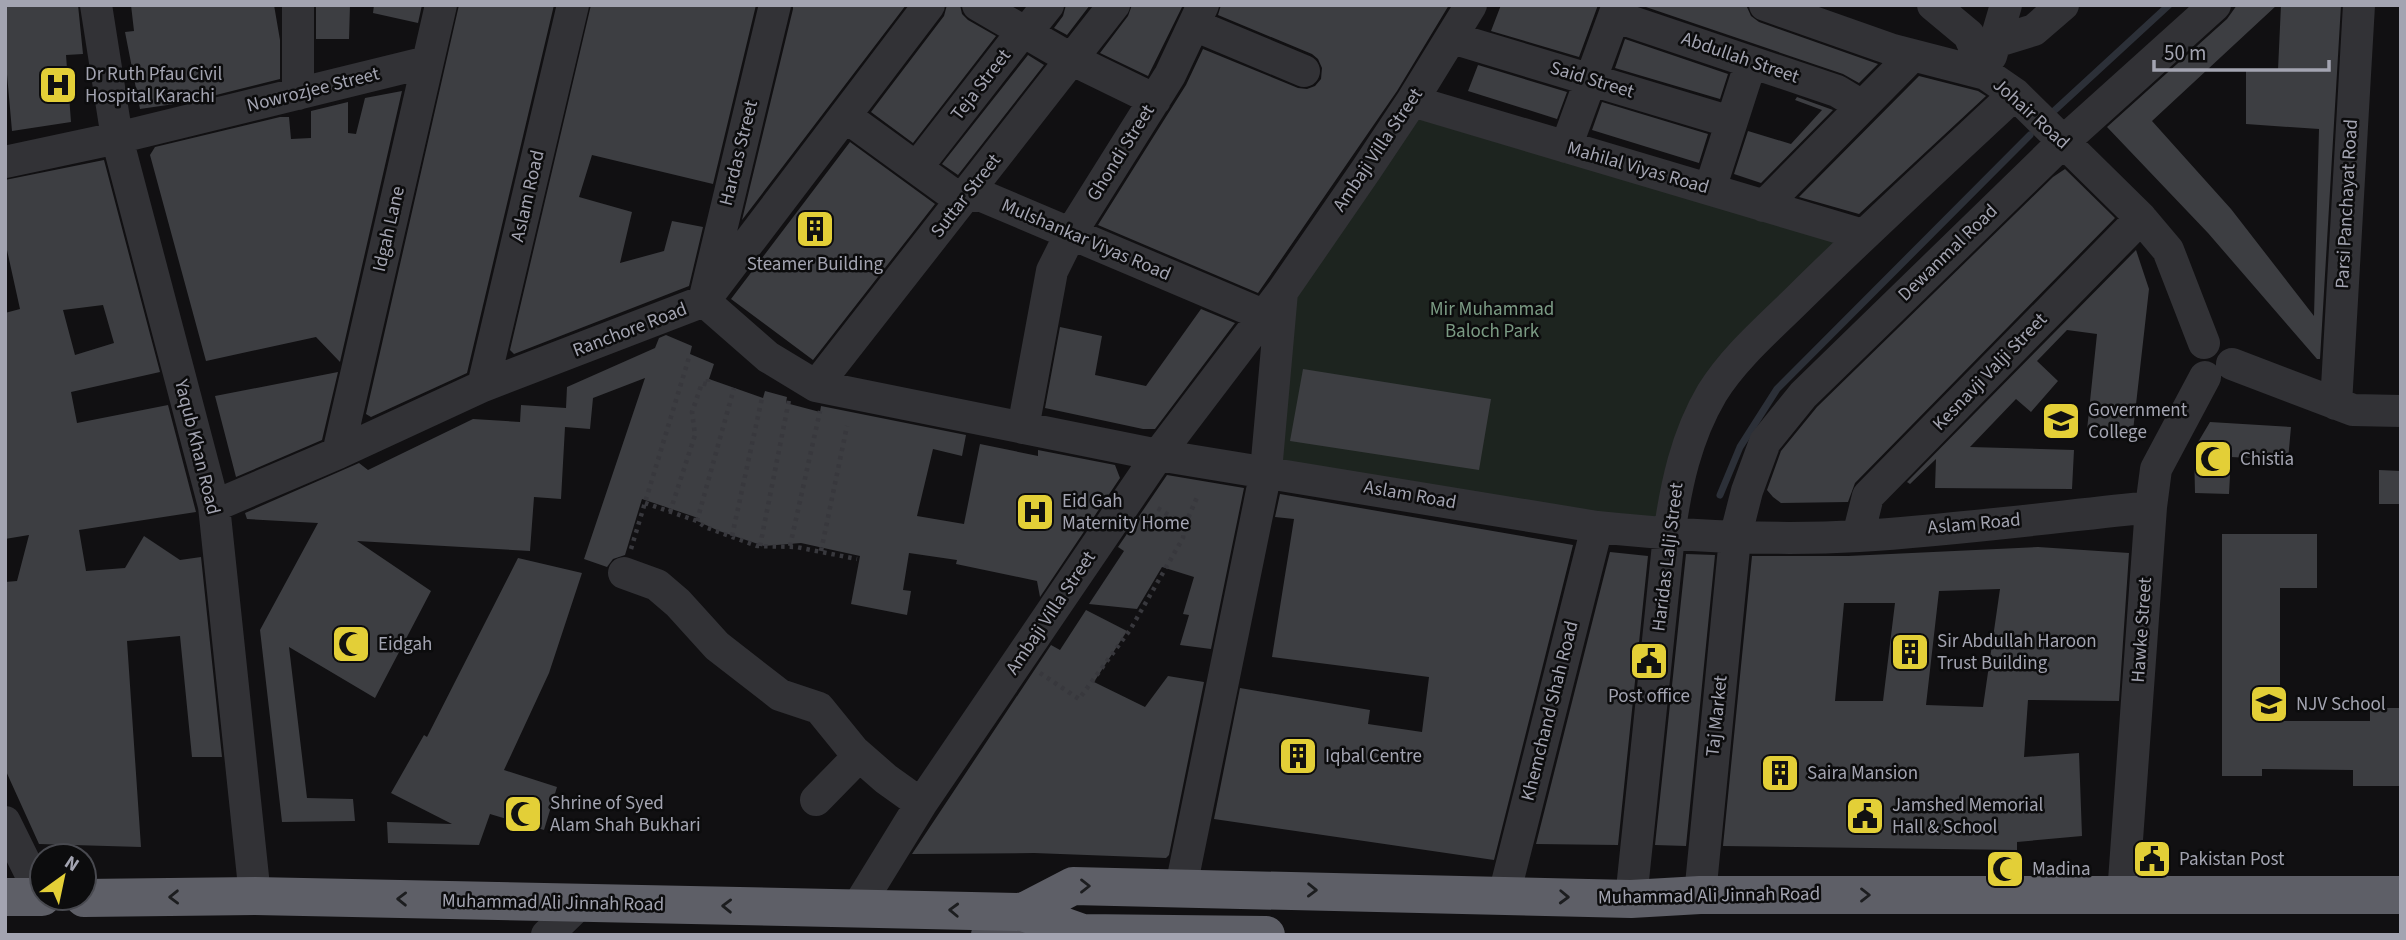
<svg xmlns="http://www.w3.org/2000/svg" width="2406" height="940" font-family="'Source Sans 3',sans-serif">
  <rect width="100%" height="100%" fill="#111012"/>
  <path fill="#1d241f" d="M 1412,101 L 1863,235 L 1738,359 L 1669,535 L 1266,471 L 1282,292 Z"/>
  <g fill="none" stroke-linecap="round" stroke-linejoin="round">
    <path stroke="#2c3038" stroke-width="7" d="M 2055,110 L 2169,5
      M 1720,495 L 1740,447 L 1777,389 L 2030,135"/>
  </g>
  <path fill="#3d3e42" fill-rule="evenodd" d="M 5,5 L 78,5 L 83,54 L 66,55 L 71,122 L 12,131 L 5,52 Z
    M 131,5 L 274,5 L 280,40 L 280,79 L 188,102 L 140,109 L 125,32 L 134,31 Z
    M 316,5 L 350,5 L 349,39 L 316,39 Z
    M 374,5 L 422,5 L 418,23 L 373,13 Z
    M 459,5 L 554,5 L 467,373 L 371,417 L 366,414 Z
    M 591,5 L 756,5 L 713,184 L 592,155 L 579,197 L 632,212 L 620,263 L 664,251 L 672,221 L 703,227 L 689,286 L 514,354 L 510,350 Z
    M 793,5 L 906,5 L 742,220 L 793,9 Z
    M 947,5 L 960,5 L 962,14 L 968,20 L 996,36 L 913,143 L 871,112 L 944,16 Z
    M 1066,5 L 1090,5 L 1067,35 L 1054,28 L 1063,16 Z
    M 1132,5 L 1183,5 L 1148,76 L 1100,53 L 1128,16 Z
    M 1221,5 L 1449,5 L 1397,91 L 1258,293 L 1098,225 L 1186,85 L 1203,49 L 1298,88 L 1307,89 L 1315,86 L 1321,79 L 1322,68 L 1318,59 L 1312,54 L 1218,15 Z
    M 1501,5 L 1598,5 L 1579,57 L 1491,31 Z
    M 1640,5 L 1746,5 L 1751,16 L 1759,22 L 1878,64 L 1859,83 L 1843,74 Z
    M 2237,5 L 2277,5 L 2152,121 L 2231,209 L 2314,316 L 2319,129 L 2246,124 L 2246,70 L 2278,70 L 2281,5 L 2341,5 L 2320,359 L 2317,359 L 2208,233 L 2107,127 L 2227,19 Z
    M 1625,39 L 1728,74 L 1720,99 L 1615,68 Z
    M 1028,55 L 1044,65 L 958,175 L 942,164 Z
    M 1478,65 L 1567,92 L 1557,119 L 1468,91 Z
    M 1919,76 L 1978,91 L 1986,96 L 1859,214 L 1799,197 Z
    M 402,91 L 340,362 L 316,337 L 206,361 L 150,155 L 155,147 L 280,117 L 289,117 L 291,139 L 311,138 L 311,111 L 348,102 L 348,133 L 356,134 L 365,98 Z
    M 1797,97 L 1833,110 L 1761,183 L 1734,174 L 1748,131 L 1791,144 L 1822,110 L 1795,100 Z
    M 1602,102 L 1708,134 L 1699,163 L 1592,130 Z
    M 850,142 L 935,204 L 813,360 L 731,299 Z
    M 104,160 L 160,372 L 71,392 L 77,423 L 168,405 L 196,512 L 79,530 L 86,571 L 125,568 L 144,536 L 180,560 L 201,557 L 222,757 L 192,757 L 180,636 L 127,641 L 141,847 L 39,844 L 5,769 L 5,582 L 17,581 L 29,535 L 5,539 L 5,313 L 20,309 L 5,241 L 5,180 ZM 103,305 L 114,343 L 75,355 L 63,310 Z
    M 2065,169 L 2115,218 L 1855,483 L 1848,502 L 1781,503 L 1773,497 L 1767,490 L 1781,451 L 1817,407 L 2053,177 Z
    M 2136,250 L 2149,289 L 2133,431 L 2087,430 L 2097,334 L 2067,330 L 2037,361 L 2058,381 L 2031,412 L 2016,399 L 1970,447 L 2074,450 L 2072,489 L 1935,488 L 1936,459 L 1910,484 L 1907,482 Z
    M 1201,309 L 1235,323 L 1155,429 L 1143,429 L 1045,408 L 1060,327 L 1102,336 L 1095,375 L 1146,386 Z
    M 666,335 L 692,346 L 690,354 L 714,364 L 709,379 L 763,398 L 765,391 L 787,397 L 786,403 L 820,412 L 821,406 L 966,435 L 962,456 L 933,449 L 917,516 L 964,524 L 980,444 L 1038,456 L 1038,450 L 1115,465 L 1120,478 L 1040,597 L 1037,581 L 956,564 L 957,560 L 909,553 L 903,590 L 911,591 L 907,615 L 851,604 L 860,556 L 801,543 L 764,546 L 719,531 L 697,521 L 698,518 L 642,499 L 625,555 L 613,559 L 607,567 L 584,559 L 645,378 L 593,398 L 590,429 L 565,427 L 561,499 L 534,497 L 530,551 L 357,541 L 431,591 L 375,698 L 289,647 L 307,798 L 353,799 L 355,821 L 282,822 L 260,630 L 318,523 L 247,519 L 245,513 L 359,463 L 368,470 L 473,419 L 520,422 L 521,405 L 566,408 L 567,387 L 655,348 L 659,338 Z
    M 1303,369 L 1491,399 L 1479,470 L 1290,441 Z
    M 338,372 L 322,440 L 236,477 L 215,396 Z
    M 2210,422 L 2291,427 L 2288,460 L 2231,457 L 2229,494 L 2195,493 L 2194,449 Z
    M 2379,470 L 2401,471 L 2401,504 L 2379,504 Z
    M 1167,475 L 1244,488 L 1211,649 L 1180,645 L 1189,615 L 1183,614 L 1194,577 L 1162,567 L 1137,609 L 1089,604 L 1124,551 L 1118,547 Z
    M 1280,494 L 1573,545 L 1494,860 L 1214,819 L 1240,688 L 1370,710 L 1368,724 L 1422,732 L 1429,677 L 1272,657 L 1294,519 L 1275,517 Z
    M 2222,534 L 2317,534 L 2317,588 L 2280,588 L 2280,721 L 2370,721 L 2370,708 L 2401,708 L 2401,786 L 2353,786 L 2353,770 L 2262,769 L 2262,776 L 2222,776 Z
    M 2038,547 L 2129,553 L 2119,701 L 2028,700 L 2024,757 L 2079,753 L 2082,836 L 2017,842 L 2017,850 L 1723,846 L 1752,556 L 1848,556 ZM 2000,589 L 1983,707 L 1926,705 L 1939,591 ZM 1844,603 L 1895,603 L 1883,701 L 1835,701 Z
    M 1610,552 L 1648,556 L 1618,845 L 1536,844 Z
    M 1686,554 L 1715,555 L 1686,846 L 1655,845 Z
    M 518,558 L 582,573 L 549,673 L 504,770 L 557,787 L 544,830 L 490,814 L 479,845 L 388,843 L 387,822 L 452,824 L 391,793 L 424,735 L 427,737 Z
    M 1086,610 L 1127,631 L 1094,682 L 1145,707 L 1168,676 L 1204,682 L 1169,855 L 1166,858 L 1034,853 L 912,854 L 1051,645 L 1060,650 Z"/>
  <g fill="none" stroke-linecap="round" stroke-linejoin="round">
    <path stroke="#38383d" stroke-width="4.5" stroke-dasharray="3.5 5" stroke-linecap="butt" d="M 645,503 L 697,521 L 705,527 L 757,546 L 796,547 L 857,559
      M 670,512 L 695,435 L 692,412 L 702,383 L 708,385 L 708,379
      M 697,521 L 734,388
      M 1185,525 L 1198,495
      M 732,536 L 762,398
      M 760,546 L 789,400
      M 790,546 L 820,411
      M 631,549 L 690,354
      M 821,551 L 847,426
      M 1040,673 L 1079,699 L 1130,630 L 1183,538 L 1185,525 L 1154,506"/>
    <path stroke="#323236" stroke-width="32" d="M 96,5 L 117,138 L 214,506 L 255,896
      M 775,5 L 704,301 L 768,357 L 816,386 L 1158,455 L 1597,527 C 1684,536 1771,541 1859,536 C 1956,530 2054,517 2151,507
      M 978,5 L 1071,59 L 1155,100
      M 1765,5 L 1893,50 L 1986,74 L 2015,94 L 2141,218 L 2168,250 L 2204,343
      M 1933,5 L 1969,35 L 1986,74
      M 1614,16 L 1837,91 L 1862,106
      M 1194,25 L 1304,71
      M 1452,38 L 1731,122
      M 1995,42 L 2034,30 L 2063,5
      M 1991,56 L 2006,5
      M 298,94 L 298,5
      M 1412,101 L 1863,235
      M 845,116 L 955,196 L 982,196 L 1263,315
      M 1566,147 L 1618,5
      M 5,162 L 117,138 L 427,62
      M 917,167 L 1016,40 L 1025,34 L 1048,5
      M 1710,189 L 1751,62
      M 1764,206 L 1912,56
      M 2232,364 L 2353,410 L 2401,411
      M 483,386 L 573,5
      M 816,386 L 1114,5
      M 2336,404 L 2359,5
      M 1023,428 L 1052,271 L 1071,233 L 1170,75 L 1203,5
      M 338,453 L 441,5
      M 214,506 L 338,453 L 483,386 L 704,301 L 929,5
      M 1858,536 L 1868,496 L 2141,218
      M 624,573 L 657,585 L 678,603 L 717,646 L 780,695 L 819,708 L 854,751 L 886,779 L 921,804
      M 816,800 L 859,756
      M 5,822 L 42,897
      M 1181,887 L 1266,471 L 1282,292
      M 1504,895 L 1597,527
      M 1700,895 L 1735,538 L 1747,491 L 1765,442 L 1803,395 L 2063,142 L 2215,5
      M 2123,895 L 2151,507 L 2156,469 L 2205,377
      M 1631,899 L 1669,535 C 1676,485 1686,437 1712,393 C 1735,356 1771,326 1802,295 C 1871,227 1943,161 2015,94
      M 857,908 L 921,804 L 1158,455 L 1282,292 L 1366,170 L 1412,101 L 1471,5
      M 547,935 L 579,904"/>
    <path stroke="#4e4e55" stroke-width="38" d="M 990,935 L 1023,912"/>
    <path stroke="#5e5f67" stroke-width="38" d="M 5,897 L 42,897
      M 84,898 L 255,896 L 1023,912 L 1082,933 L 1266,935
      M 1023,912 L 1073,886 L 1631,899 L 1700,895 L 2401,895"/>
  </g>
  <defs><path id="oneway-chevron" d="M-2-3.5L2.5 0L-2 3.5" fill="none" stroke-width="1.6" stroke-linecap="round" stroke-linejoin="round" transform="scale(1.75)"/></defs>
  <g stroke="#1c1d1f">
    <use href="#oneway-chevron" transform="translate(1085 886)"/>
    <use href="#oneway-chevron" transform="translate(1312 890) rotate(1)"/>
    <use href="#oneway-chevron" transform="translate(1865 895)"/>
    <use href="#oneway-chevron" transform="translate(174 897) rotate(179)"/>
    <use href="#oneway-chevron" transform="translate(1564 897) rotate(2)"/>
    <use href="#oneway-chevron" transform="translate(402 899) rotate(-179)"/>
    <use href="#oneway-chevron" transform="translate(727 906) rotate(-179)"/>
    <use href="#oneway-chevron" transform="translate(954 910) rotate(-178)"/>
  </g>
  <defs>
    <symbol id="hospital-square" viewBox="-11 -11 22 22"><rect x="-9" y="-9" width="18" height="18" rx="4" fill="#e3cf37" stroke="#0c0c0d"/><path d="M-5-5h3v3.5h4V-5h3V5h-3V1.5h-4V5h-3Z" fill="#111"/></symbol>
    <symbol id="building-square" viewBox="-11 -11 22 22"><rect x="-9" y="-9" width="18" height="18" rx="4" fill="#e3cf37" stroke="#0c0c0d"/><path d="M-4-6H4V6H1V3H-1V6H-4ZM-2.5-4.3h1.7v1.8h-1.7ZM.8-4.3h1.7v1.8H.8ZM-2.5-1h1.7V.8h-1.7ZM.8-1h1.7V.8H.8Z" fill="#111"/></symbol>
    <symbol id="school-square" viewBox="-11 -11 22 22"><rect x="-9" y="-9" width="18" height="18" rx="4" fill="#e3cf37" stroke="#0c0c0d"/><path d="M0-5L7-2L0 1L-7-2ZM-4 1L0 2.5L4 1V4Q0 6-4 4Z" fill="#111"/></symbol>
    <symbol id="mosque-square" viewBox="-11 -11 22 22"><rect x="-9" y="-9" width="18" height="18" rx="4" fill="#e3cf37" stroke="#0c0c0d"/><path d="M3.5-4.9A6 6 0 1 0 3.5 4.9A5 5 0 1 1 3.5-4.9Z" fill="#111"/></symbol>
    <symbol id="civic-square" viewBox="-11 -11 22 22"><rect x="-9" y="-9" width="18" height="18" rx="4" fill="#e3cf37" stroke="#0c0c0d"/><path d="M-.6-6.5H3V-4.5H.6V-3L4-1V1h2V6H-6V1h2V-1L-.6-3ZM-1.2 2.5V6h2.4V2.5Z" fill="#111"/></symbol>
  </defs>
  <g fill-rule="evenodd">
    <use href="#hospital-square" x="36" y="63" width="44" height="44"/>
    <use href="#building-square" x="793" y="207" width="44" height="44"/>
    <use href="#school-square" x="2039" y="399" width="44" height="44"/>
    <use href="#mosque-square" x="2191" y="437" width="44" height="44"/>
    <use href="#hospital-square" x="1013" y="490" width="44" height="44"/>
    <use href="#mosque-square" x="329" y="622" width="44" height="44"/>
    <use href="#building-square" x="1888" y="630" width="44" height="44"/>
    <use href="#civic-square" x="1627" y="639" width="44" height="44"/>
    <use href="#school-square" x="2247" y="682" width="44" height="44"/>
    <use href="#building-square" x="1276" y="734" width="44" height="44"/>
    <use href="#building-square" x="1758" y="751" width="44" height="44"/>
    <use href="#mosque-square" x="501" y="792" width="44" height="44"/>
    <use href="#civic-square" x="1843" y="794" width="44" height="44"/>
    <use href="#civic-square" x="2130" y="837" width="44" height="44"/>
    <use href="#mosque-square" x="1983" y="847" width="44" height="44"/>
  </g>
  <g text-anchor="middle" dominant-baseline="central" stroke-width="5" stroke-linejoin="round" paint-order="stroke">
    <g font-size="19" fill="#a3a4b1" stroke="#0c0c0d">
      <text transform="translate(1740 58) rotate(19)">Abdullah Street</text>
      <text transform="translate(1592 80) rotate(17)">Said Street</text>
      <text transform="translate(981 85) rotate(-52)">Teja Street</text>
      <text transform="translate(313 90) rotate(-14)">Nowrozjee Street</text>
      <text transform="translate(2031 114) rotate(42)">Johair Road</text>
      <text transform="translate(1378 150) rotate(-56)">Ambaji Villa Street</text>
      <text transform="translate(739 153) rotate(-76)">Hardas Street</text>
      <text transform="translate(1121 153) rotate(-58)">Ghondi Street</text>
      <text transform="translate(1638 168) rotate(16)">Mahilal Viyas Road</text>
      <text transform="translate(528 196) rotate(-77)">Aslam Road</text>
      <text transform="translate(966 196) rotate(-52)">Suttar Street</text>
      <text transform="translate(2347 204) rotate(-87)">Parsi Panchayat Road</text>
      <text transform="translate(389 229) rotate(-77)">Idgah Lane</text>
      <text transform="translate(1086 240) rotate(23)">Mulshankar Viyas Road</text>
      <text transform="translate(1948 253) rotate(-44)">Dewanmal Road</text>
      <text transform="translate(630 330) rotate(-21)">Ranchore Road</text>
      <text transform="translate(1990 372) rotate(-46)">Kesnavji Valji Street</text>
      <text transform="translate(197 447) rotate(76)">Yaqub Khan Road</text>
      <text transform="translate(1410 495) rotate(10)">Aslam Road</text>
      <text transform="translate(1974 524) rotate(-5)">Aslam Road</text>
      <text transform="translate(1668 557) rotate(-83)">Haridas Lalji Street</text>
      <text transform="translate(1051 613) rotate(-56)">Ambaji Villa Street</text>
      <text transform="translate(2142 630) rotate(-86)">Hawke Street</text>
      <text transform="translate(1550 711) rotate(-76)">Khemchand Shah Road</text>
      <text transform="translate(1717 716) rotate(-84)">Taj Market</text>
      <text transform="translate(1709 896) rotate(-1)">Muhammad Ali Jinnah Road</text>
      <text transform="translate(553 903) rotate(1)">Muhammad Ali Jinnah Road</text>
    </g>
    <g font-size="19" fill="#a3a4b1" stroke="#0c0c0d" text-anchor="start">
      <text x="85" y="74">Dr Ruth Pfau Civil<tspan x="85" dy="22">Hospital Karachi</tspan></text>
      <text x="815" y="264" text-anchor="middle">Steamer Building</text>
      <text x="2088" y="410">Government<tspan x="2088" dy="22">College</tspan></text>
      <text x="2240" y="459">Chistia</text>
      <text x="1062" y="501">Eid Gah<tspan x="1062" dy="22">Maternity Home</tspan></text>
      <text x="1937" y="641">Sir Abdullah Haroon<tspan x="1937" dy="22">Trust Building</tspan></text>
      <text x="378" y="644">Eidgah</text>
      <text x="1649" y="696" text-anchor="middle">Post office</text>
      <text x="2296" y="704">NJV School</text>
      <text x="1325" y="756">Iqbal Centre</text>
      <text x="1807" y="773">Saira Mansion</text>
      <text x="550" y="803">Shrine of Syed<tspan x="550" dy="22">Alam Shah Bukhari</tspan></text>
      <text x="1892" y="805">Jamshed Memorial<tspan x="1892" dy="22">Hall &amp; School</tspan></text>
      <text x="2179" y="859">Pakistan Post</text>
      <text x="2032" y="869">Madina</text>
    </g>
    <g font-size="19" fill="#7b9b84" stroke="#0c0c0d">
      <text x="1492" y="309">Mir Muhammad<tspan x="1492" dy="22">Baloch Park</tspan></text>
    </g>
  </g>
  <rect width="2406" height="940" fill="none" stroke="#a3a4b1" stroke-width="14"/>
  <g transform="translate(63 877) rotate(33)"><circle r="33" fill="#0c0c0d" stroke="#48494f" stroke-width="2"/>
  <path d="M0-5L12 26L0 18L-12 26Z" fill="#e3cf37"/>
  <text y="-10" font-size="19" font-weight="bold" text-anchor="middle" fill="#a3a4b1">N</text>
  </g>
  <path d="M2154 60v10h175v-10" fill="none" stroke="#a3a4b1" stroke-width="3.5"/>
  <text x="2164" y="60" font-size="21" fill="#a3a4b1" stroke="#0c0c0d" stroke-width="5" paint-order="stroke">50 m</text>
</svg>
